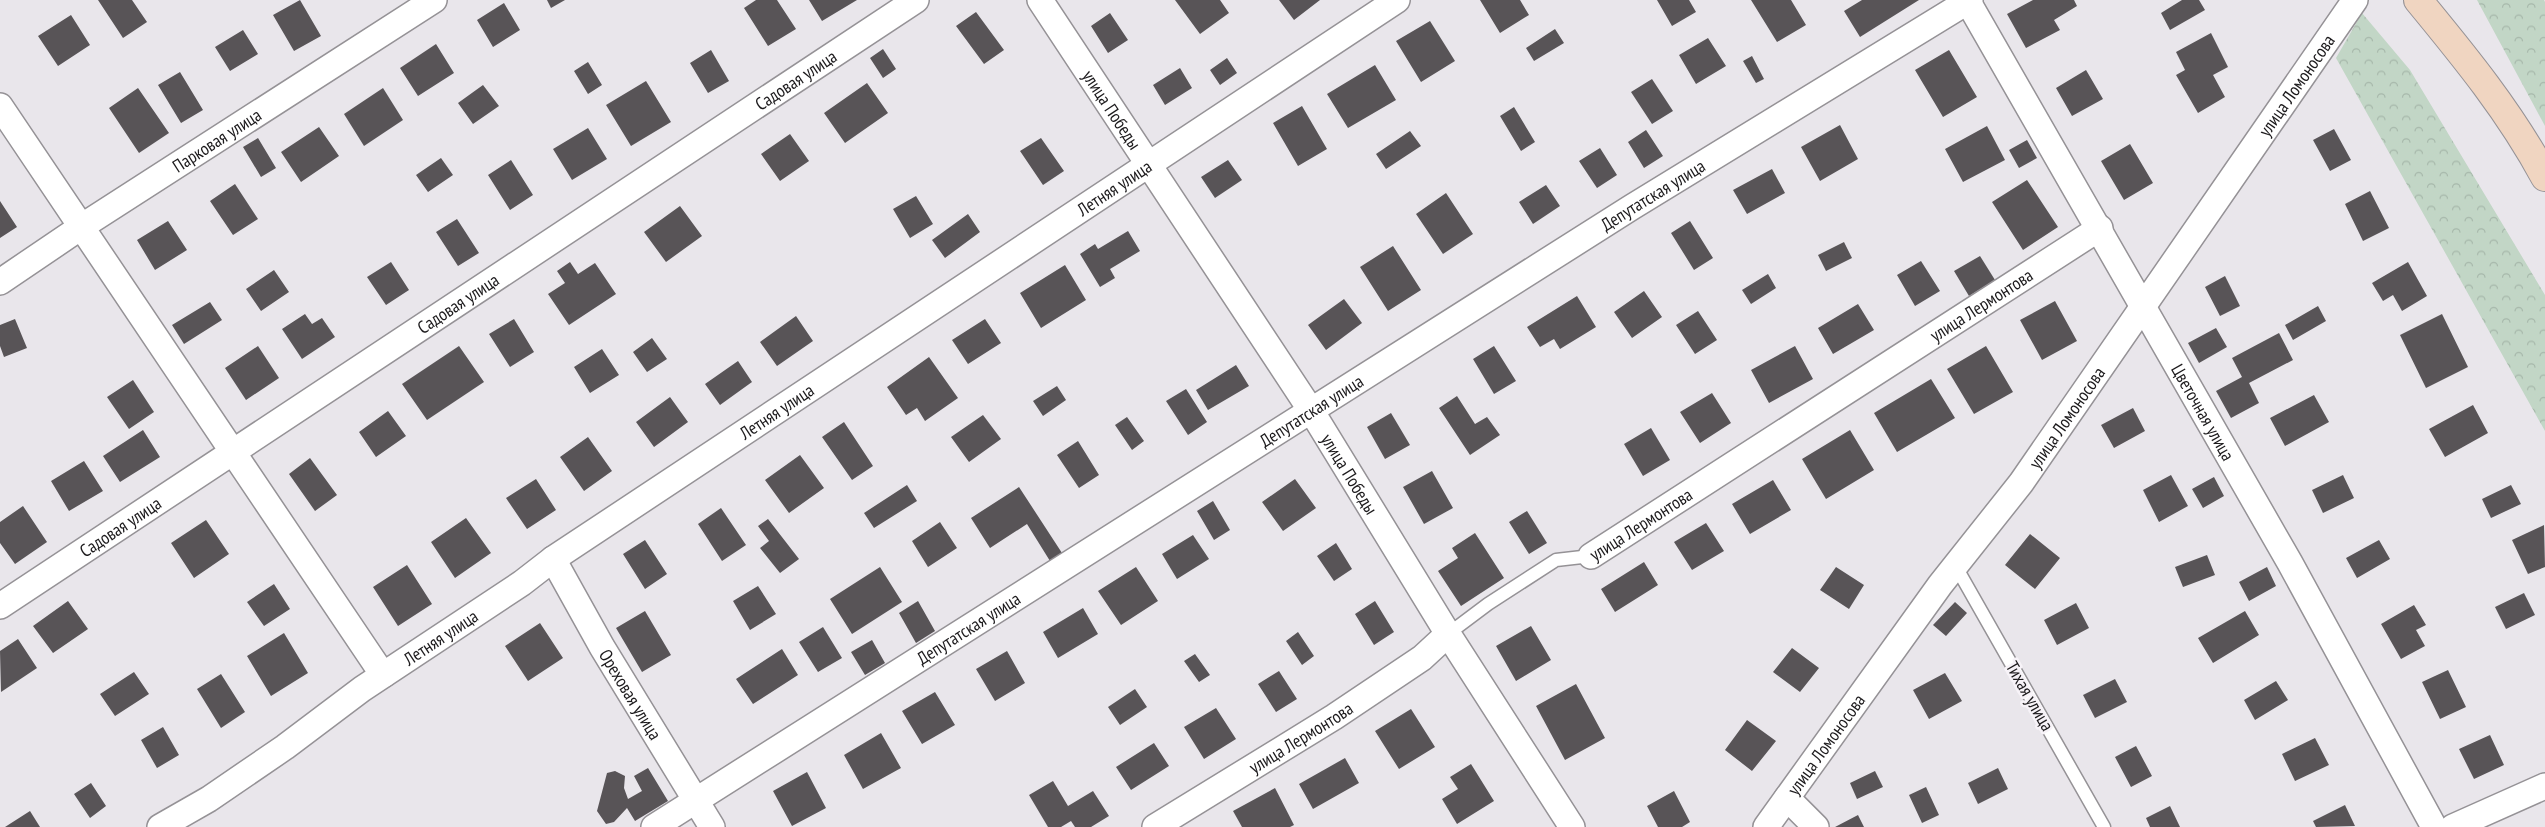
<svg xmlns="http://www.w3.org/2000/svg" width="2545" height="827" font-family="'PT Sans Narrow',sans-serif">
  <defs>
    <pattern id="forest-crowns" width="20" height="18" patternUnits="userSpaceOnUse" patternTransform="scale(1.25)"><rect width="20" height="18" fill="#c2d6c6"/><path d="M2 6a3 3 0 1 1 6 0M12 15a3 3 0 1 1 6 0" fill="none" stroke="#a6b7aa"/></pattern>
  </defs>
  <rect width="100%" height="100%" fill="#e9e6eb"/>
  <path fill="url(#forest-crowns)" d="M 2477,0 L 2544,0 L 2545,2 L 2545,126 Z
    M 2362,13 L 2410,70 L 2545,295 L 2545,431 L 2336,58 Z"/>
  <path fill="#585457" d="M 98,0 L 132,0 L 147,22 L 123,38 Z
    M 300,0 L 321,36 L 294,51 L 273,15 Z
    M 547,0 L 565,0 L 551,8 Z
    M 756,0 L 777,0 L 796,29 L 768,46 L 744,8 Z
    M 809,0 L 857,0 L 822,21 Z
    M 1175,0 L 1220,0 L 1229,13 L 1200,34 Z
    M 1279,0 L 1320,0 L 1294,20 Z
    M 1480,0 L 1520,0 L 1529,15 L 1500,33 Z
    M 1657,0 L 1689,0 L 1696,12 L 1672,26 Z
    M 1751,0 L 1791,0 L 1806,25 L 1777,42 Z
    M 1862,0 L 1919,0 L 1860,37 L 1844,11 Z
    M 2033,0 L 2074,0 L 2077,6 L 2054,20 L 2060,30 L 2026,48 L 2007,14 Z
    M 2182,0 L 2199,0 L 2205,10 L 2170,30 L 2161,13 Z
    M 504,3 L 520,30 L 493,47 L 477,20 Z
    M 976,12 L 1004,50 L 984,64 L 956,26 Z
    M 1110,13 L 1128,40 L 1108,53 L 1091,26 Z
    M 71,15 L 90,45 L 58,66 L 38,36 Z
    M 1430,21 L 1455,61 L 1421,82 L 1396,41 Z
    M 1555,29 L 1564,43 L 1534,61 L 1526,48 Z
    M 243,30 L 258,54 L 230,71 L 215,47 Z
    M 2211,33 L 2228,67 L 2213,75 L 2225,97 L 2198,113 L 2176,75 L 2185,70 L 2176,52 Z
    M 1708,38 L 1726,66 L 1696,84 L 1679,55 Z
    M 436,44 L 454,73 L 418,96 L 400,68 Z
    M 883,49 L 896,69 L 883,78 L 870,58 Z
    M 711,50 L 729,81 L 708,93 L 690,63 Z
    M 1949,50 L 1977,97 L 1943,117 L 1915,70 Z
    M 1752,56 L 1764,79 L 1756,83 L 1743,61 Z
    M 1227,58 L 1237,73 L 1220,85 L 1210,70 Z
    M 588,62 L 602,85 L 588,94 L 574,71 Z
    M 1375,65 L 1396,100 L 1348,128 L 1327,94 Z
    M 1180,68 L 1192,88 L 1165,105 L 1153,85 Z
    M 2086,70 L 2103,99 L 2072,116 L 2056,88 Z
    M 180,72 L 203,110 L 181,123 L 158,85 Z
    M 1652,79 L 1673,111 L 1652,124 L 1631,92 Z
    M 646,81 L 671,122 L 631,146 L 606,105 Z
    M 867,83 L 888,113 L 845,143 L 824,113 Z
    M 483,85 L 499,106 L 473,124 L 458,103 Z
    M 138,88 L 169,133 L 139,153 L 109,108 Z
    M 383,88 L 403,120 L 364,146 L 344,114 Z
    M 1302,106 L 1327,149 L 1298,166 L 1273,123 Z
    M 1514,107 L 1535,142 L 1521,151 L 1500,116 Z
    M 1840,125 L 1858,159 L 1820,181 L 1801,147 Z
    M 1987,126 L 2005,160 L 1963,182 L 1945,149 Z
    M 319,127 L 339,156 L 301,182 L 281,152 Z
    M 588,128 L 607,159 L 572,180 L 553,149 Z
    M 2334,129 L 2351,160 L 2330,171 L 2313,140 Z
    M 1646,130 L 1663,156 L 1644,168 L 1628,142 Z
    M 1410,131 L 1421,146 L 1386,169 L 1376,154 Z
    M 790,134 L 809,161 L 780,181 L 761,154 Z
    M 258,138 L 276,168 L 261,177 L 243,147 Z
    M 1041,138 L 1064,171 L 1043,185 L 1020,151 Z
    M 2027,140 L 2037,158 L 2019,168 L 2009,150 Z
    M 2130,144 L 2153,183 L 2124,200 L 2101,161 Z
    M 1600,148 L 1617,175 L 1597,188 L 1579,161 Z
    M 441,158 L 453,175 L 428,192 L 416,175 Z
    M 511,160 L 533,195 L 510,210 L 488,175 Z
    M 1228,160 L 1242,180 L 1215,198 L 1201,177 Z
    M 1772,169 L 1785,193 L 1747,214 L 1733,190 Z
    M 2027,180 L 2058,227 L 2023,250 L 1992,202 Z
    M 235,184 L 258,219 L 233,235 L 210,201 Z
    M 1546,185 L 1560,206 L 1533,224 L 1519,202 Z
    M 2370,191 L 2389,228 L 2363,241 L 2345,204 Z
    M 1446,193 L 1473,234 L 1443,254 L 1416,214 Z
    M 916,196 L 933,224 L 910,238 L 893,209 Z
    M 0,201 L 17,227 L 0,238 Z
    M 680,206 L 702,236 L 666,262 L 644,232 Z
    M 968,214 L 980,232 L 945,258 L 932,240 Z
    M 457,219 L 479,253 L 458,266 L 436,232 Z
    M 168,221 L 187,250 L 155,270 L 137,240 Z
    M 1690,221 L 1713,258 L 1694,270 L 1671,233 Z
    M 1128,231 L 1140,251 L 1110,269 L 1115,278 L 1100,287 L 1080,254 L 1095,244 L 1098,249 Z
    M 1844,242 L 1852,258 L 1826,271 L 1818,255 Z
    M 1393,246 L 1421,290 L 1388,311 L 1360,267 Z
    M 1980,256 L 1995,280 L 1969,296 L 1954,271 Z
    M 1921,261 L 1940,291 L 1915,306 L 1897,275 Z
    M 391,262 L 409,290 L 386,305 L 367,277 Z
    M 570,262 L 578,274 L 595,263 L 616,294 L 569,325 L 548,294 L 565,283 L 557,271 Z
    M 2408,262 L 2427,296 L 2402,311 L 2393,295 L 2383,301 L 2372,283 Z
    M 1065,265 L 1086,300 L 1041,328 L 1020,293 Z
    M 274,270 L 289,292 L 261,311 L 246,289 Z
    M 1768,274 L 1776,288 L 1751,304 L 1742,290 Z
    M 2225,276 L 2240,306 L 2220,316 L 2205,287 Z
    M 1644,291 L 1662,317 L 1632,338 L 1614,312 Z
    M 1577,296 L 1596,327 L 1560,349 L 1554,339 L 1540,347 L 1527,327 Z
    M 1344,299 L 1362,323 L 1326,350 L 1308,325 Z
    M 2055,301 L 2077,341 L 2042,360 L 2020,320 Z
    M 210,302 L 222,320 L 184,344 L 172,325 Z
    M 1858,304 L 1874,330 L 1833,354 L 1818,328 Z
    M 2318,306 L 2326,321 L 2293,340 L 2285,325 Z
    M 1698,311 L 1717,340 L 1695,354 L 1676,325 Z
    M 305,314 L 312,324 L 322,318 L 335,337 L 302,359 L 282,329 Z
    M 2442,314 L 2468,367 L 2426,388 L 2400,335 Z
    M 796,316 L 813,341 L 777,366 L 760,342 Z
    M 15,319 L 27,348 L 4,357 L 0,346 L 0,325 Z
    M 514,319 L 534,352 L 510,367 L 489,334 Z
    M 985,319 L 1001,343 L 968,364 L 952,340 Z
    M 2216,328 L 2227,347 L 2199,363 L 2188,343 Z
    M 2279,333 L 2293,360 L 2249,383 L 2259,403 L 2231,418 L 2216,391 L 2242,377 L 2232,358 Z
    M 652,338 L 667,359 L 647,372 L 633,352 Z
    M 258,346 L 279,378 L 246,400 L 225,368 Z
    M 459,346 L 484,382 L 427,420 L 402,384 Z
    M 1494,346 L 1516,381 L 1494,394 L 1473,359 Z
    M 1795,346 L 1813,379 L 1769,403 L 1751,370 Z
    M 1986,346 L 2013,392 L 1974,414 L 1947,369 Z
    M 602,349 L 619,375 L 590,393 L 574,367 Z
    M 929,357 L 958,398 L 925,421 L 917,408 L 906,415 L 887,387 Z
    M 738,361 L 752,382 L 720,405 L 705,384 Z
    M 1236,365 L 1249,386 L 1208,410 L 1196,390 Z
    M 1931,379 L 1955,418 L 1897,452 L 1874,413 Z
    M 133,380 L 154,412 L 129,429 L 107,397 Z
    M 1057,386 L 1066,400 L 1043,416 L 1033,401 Z
    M 1186,389 L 1207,422 L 1188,435 L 1166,401 Z
    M 1712,393 L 1731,423 L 1700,443 L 1680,412 Z
    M 2314,395 L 2329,422 L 2285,446 L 2270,418 Z
    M 1457,396 L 1475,424 L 1487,417 L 1500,435 L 1470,455 L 1439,408 Z
    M 670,397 L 688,422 L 654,447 L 636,422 Z
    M 2473,405 L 2488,433 L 2445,457 L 2429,429 Z
    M 2133,408 L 2145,431 L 2114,448 L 2101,425 Z
    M 388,411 L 406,436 L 376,457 L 359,432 Z
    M 1391,413 L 1410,445 L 1385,459 L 1367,427 Z
    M 983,415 L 1001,439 L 969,462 L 951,437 Z
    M 1127,417 L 1144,441 L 1132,450 L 1115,425 Z
    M 844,422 L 873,466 L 852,480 L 822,437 Z
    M 1651,428 L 1670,460 L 1643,476 L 1624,444 Z
    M 143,430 L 160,457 L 120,482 L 103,456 Z
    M 1850,430 L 1874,470 L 1826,499 L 1802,459 Z
    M 588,437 L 612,471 L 584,491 L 560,457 Z
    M 1078,441 L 1099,475 L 1079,488 L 1057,455 Z
    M 800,455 L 824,488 L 789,513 L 765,480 Z
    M 310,458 L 337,495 L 315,511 L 289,474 Z
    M 84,461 L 103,491 L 69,511 L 51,481 Z
    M 1432,471 L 1453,508 L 1424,524 L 1403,487 Z
    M 2171,475 L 2188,506 L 2159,522 L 2143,490 Z
    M 2343,475 L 2354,498 L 2323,513 L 2312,490 Z
    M 2214,477 L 2224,496 L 2203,508 L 2192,489 Z
    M 536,479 L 556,510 L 527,529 L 506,498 Z
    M 1295,479 L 1316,508 L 1283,531 L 1262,502 Z
    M 1773,480 L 1791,510 L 1750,534 L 1732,504 Z
    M 907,485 L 917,501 L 874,528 L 864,513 Z
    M 2511,485 L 2521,504 L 2491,518 L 2482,499 Z
    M 1019,487 L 1062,553 L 1050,561 L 1027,524 L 990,548 L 971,518 Z
    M 1213,501 L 1230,530 L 1214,540 L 1197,511 Z
    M 23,506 L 47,542 L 15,564 L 0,543 L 0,522 Z
    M 721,508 L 746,545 L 722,561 L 698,524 Z
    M 1527,511 L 1547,543 L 1529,554 L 1509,522 Z
    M 466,518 L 491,553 L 455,578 L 431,542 Z
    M 768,519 L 799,559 L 780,573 L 760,548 L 769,541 L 758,526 Z
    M 206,520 L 229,554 L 194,578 L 171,543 Z
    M 940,522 L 957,548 L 928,567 L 912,541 Z
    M 1706,523 L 1724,551 L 1692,570 L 1674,542 Z
    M 2544,525 L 2545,567 L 2528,574 L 2512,540 Z
    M 1475,533 L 1504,578 L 1461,606 L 1438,571 L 1458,558 L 1452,548 Z
    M 2030,534 L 2060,558 L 2035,589 L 2005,565 Z
    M 1193,535 L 1209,559 L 1177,579 L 1162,554 Z
    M 645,540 L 667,574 L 645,589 L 623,554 Z
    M 2379,540 L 2390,559 L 2357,578 L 2346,558 Z
    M 1336,543 L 1352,569 L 1334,581 L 1317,556 Z
    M 2207,555 L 2215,575 L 2183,587 L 2175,567 Z
    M 1644,562 L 1658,585 L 1615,612 L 1601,589 Z
    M 407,565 L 432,604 L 398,626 L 373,587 Z
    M 880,567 L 902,602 L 852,634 L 830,599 Z
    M 1136,567 L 1158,601 L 1121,625 L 1098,591 Z
    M 1836,567 L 1864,585 L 1849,609 L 1820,590 Z
    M 2267,567 L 2276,586 L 2249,601 L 2239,582 Z
    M 274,584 L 290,609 L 264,626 L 247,602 Z
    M 758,586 L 776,614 L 750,630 L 733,601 Z
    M 2524,593 L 2535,615 L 2506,629 L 2495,607 Z
    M 68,601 L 88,629 L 53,653 L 33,626 Z
    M 918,601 L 935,631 L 916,643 L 899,613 Z
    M 1375,601 L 1394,632 L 1374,645 L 1355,614 Z
    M 1955,602 L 1967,613 L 1946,636 L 1933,625 Z
    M 2076,603 L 2089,628 L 2057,645 L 2044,620 Z
    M 2414,605 L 2426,625 L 2416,630 L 2425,646 L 2401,659 L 2381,624 Z
    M 1083,608 L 1098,634 L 1058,658 L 1043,632 Z
    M 645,611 L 671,655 L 642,672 L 616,628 Z
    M 2245,611 L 2259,635 L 2213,663 L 2198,638 Z
    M 540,623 L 563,658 L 528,681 L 505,646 Z
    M 1531,626 L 1551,660 L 1516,681 L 1496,646 Z
    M 823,627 L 842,658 L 818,672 L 799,642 Z
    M 1298,632 L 1314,656 L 1302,665 L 1286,641 Z
    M 284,633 L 308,673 L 271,696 L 247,656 Z
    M 18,639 L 37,668 L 1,692 L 0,651 Z
    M 872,640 L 885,663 L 865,675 L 851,652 Z
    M 1792,648 L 1819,668 L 1800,692 L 1773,672 Z
    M 782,649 L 798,675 L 753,704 L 736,679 Z
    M 1007,651 L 1025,683 L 995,701 L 976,669 Z
    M 1195,654 L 1210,675 L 1199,682 L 1184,661 Z
    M 2448,670 L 2466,707 L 2440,719 L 2422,682 Z
    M 1279,671 L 1297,699 L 1276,712 L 1258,684 Z
    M 134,672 L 149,694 L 115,716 L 100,694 Z
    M 1945,673 L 1962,701 L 1929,719 L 1913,690 Z
    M 221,674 L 245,712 L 221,728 L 197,689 Z
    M 2115,679 L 2127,702 L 2095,718 L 2083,695 Z
    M 2276,681 L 2288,700 L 2255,720 L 2244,700 Z
    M 1576,684 L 1605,738 L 1565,760 L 1536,706 Z
    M 1135,689 L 1147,707 L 1120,725 L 1108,707 Z
    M 935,692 L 955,725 L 922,744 L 902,711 Z
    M 1216,708 L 1236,739 L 1204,759 L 1184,727 Z
    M 1411,709 L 1435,747 L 1399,769 L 1375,731 Z
    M 1747,720 L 1776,741 L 1752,771 L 1725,750 Z
    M 163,727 L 179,755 L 157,768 L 141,740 Z
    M 881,733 L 901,768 L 863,789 L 844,755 Z
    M 2490,735 L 2504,765 L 2474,779 L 2459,749 Z
    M 2315,738 L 2329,765 L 2295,781 L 2282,754 Z
    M 1154,743 L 1169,766 L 1131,790 L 1116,767 Z
    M 2136,746 L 2152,776 L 2131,787 L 2115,757 Z
    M 1345,758 L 1359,783 L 1313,809 L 1299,784 Z
    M 1471,764 L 1494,801 L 1457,824 L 1442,799 L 1458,789 L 1450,777 Z
    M 648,768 L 668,801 L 635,821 L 627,808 L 614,822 L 606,824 L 597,811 L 607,773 L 615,771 L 625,776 L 624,788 L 628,799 L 642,791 L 634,776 Z
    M 1998,768 L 2008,789 L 1978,804 L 1968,783 Z
    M 1875,771 L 1883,787 L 1857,799 L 1850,783 Z
    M 807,772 L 826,808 L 792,826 L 773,791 Z
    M 1053,781 L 1068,806 L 1093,791 L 1109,816 L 1091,827 L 1075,827 L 1071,821 L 1061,827 L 1048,827 L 1029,795 Z
    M 91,783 L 106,806 L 90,818 L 74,794 Z
    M 1926,787 L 1939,815 L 1922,823 L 1909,795 Z
    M 1275,788 L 1294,825 L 1290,827 L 1242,827 L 1233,811 Z
    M 1674,791 L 1690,822 L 1682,827 L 1658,827 L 1647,806 Z
    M 2345,805 L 2355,826 L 2316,827 L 2313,821 Z
    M 2170,806 L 2180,827 L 2150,827 L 2146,818 Z
    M 30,811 L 40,827 L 5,827 Z
    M 1858,815 L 1864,827 L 1835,827 Z"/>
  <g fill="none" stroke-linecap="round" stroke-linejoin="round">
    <defs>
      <path id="service" d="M 1955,565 L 2104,827
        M 1448,634 L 1488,604 L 1556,560 L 1591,556"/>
      <g id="minor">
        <path id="s1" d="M 1040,0 L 1312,412 L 1448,634 L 1572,827"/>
        <path id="s2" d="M 1967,0 L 2290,563 L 2434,827"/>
        <path d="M 0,106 L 383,675"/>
        <path id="s3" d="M 0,282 L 81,227 L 434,0"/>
        <path id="s4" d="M 1591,556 L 2100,228"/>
        <path id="s5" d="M 553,559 L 602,647 L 712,827"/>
        <path id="s6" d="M 0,606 L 916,0"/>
        <path d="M 1787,798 L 1816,827"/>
        <path id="s7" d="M 160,827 L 209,799 L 285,747 L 362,689 L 522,583 L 553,559 L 1397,0"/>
        <path id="s8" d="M 654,827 L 1632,207 L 1970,0"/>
        <path id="s9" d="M 1155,827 L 1334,717 L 1422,658 L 1448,634"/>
        <path id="s10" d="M 1766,827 L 1940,585 L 2021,483 L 2355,0"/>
        <path d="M 2453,827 L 2545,786"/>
      </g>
      <path id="secondary" d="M 2418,0 C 2465,57 2510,112 2545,177"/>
    </defs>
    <use href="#service" stroke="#959296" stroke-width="15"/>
    <use href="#minor" stroke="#959296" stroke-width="28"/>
    <use href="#secondary" stroke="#959296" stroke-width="30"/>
    <use href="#service" stroke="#fff" stroke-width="12"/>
    <use href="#minor" stroke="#fff" stroke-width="25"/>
    <use href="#secondary" stroke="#f0d5c1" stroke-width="28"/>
  </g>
  <g text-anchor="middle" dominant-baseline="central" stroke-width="5" stroke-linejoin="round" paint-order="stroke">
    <g font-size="18" fill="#1c1a1c" stroke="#f7f3f8">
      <text stroke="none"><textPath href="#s6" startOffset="954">Садовая улица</textPath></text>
      <text stroke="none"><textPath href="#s10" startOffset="912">улица Ломоносова</textPath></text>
      <text stroke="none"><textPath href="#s1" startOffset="131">улица Победы</textPath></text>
      <text stroke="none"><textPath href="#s3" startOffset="259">Парковая улица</textPath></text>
      <text stroke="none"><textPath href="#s7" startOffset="1149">Летняя улица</textPath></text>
      <text stroke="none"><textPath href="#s8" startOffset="1182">Депутатская улица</textPath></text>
      <text stroke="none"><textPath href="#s6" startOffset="549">Садовая улица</textPath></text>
      <text stroke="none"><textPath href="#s4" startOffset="464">улица Лермонтова</textPath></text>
      <text stroke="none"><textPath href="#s7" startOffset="744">Летняя улица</textPath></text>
      <text stroke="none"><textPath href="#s2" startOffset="475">Цветочная улица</textPath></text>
      <text stroke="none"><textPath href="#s8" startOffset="778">Депутатская улица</textPath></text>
      <text stroke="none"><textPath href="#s10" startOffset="508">улица Ломоносова</textPath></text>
      <text stroke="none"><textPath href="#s1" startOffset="566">улица Победы</textPath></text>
      <text stroke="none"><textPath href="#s4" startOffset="59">улица Лермонтова</textPath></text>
      <text stroke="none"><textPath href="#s6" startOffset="144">Садовая улица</textPath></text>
      <text stroke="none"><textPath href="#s8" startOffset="372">Депутатская улица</textPath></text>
      <text stroke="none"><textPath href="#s7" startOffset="339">Летняя улица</textPath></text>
      <text stroke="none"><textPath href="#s5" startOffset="156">Ореховая улица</textPath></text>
      <text transform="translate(2030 696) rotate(60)">Тихая улица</text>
      <text stroke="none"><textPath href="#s9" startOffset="171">улица Лермонтова</textPath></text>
      <text stroke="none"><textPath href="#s10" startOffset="102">улица Ломоносова</textPath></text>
    </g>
  </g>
</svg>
